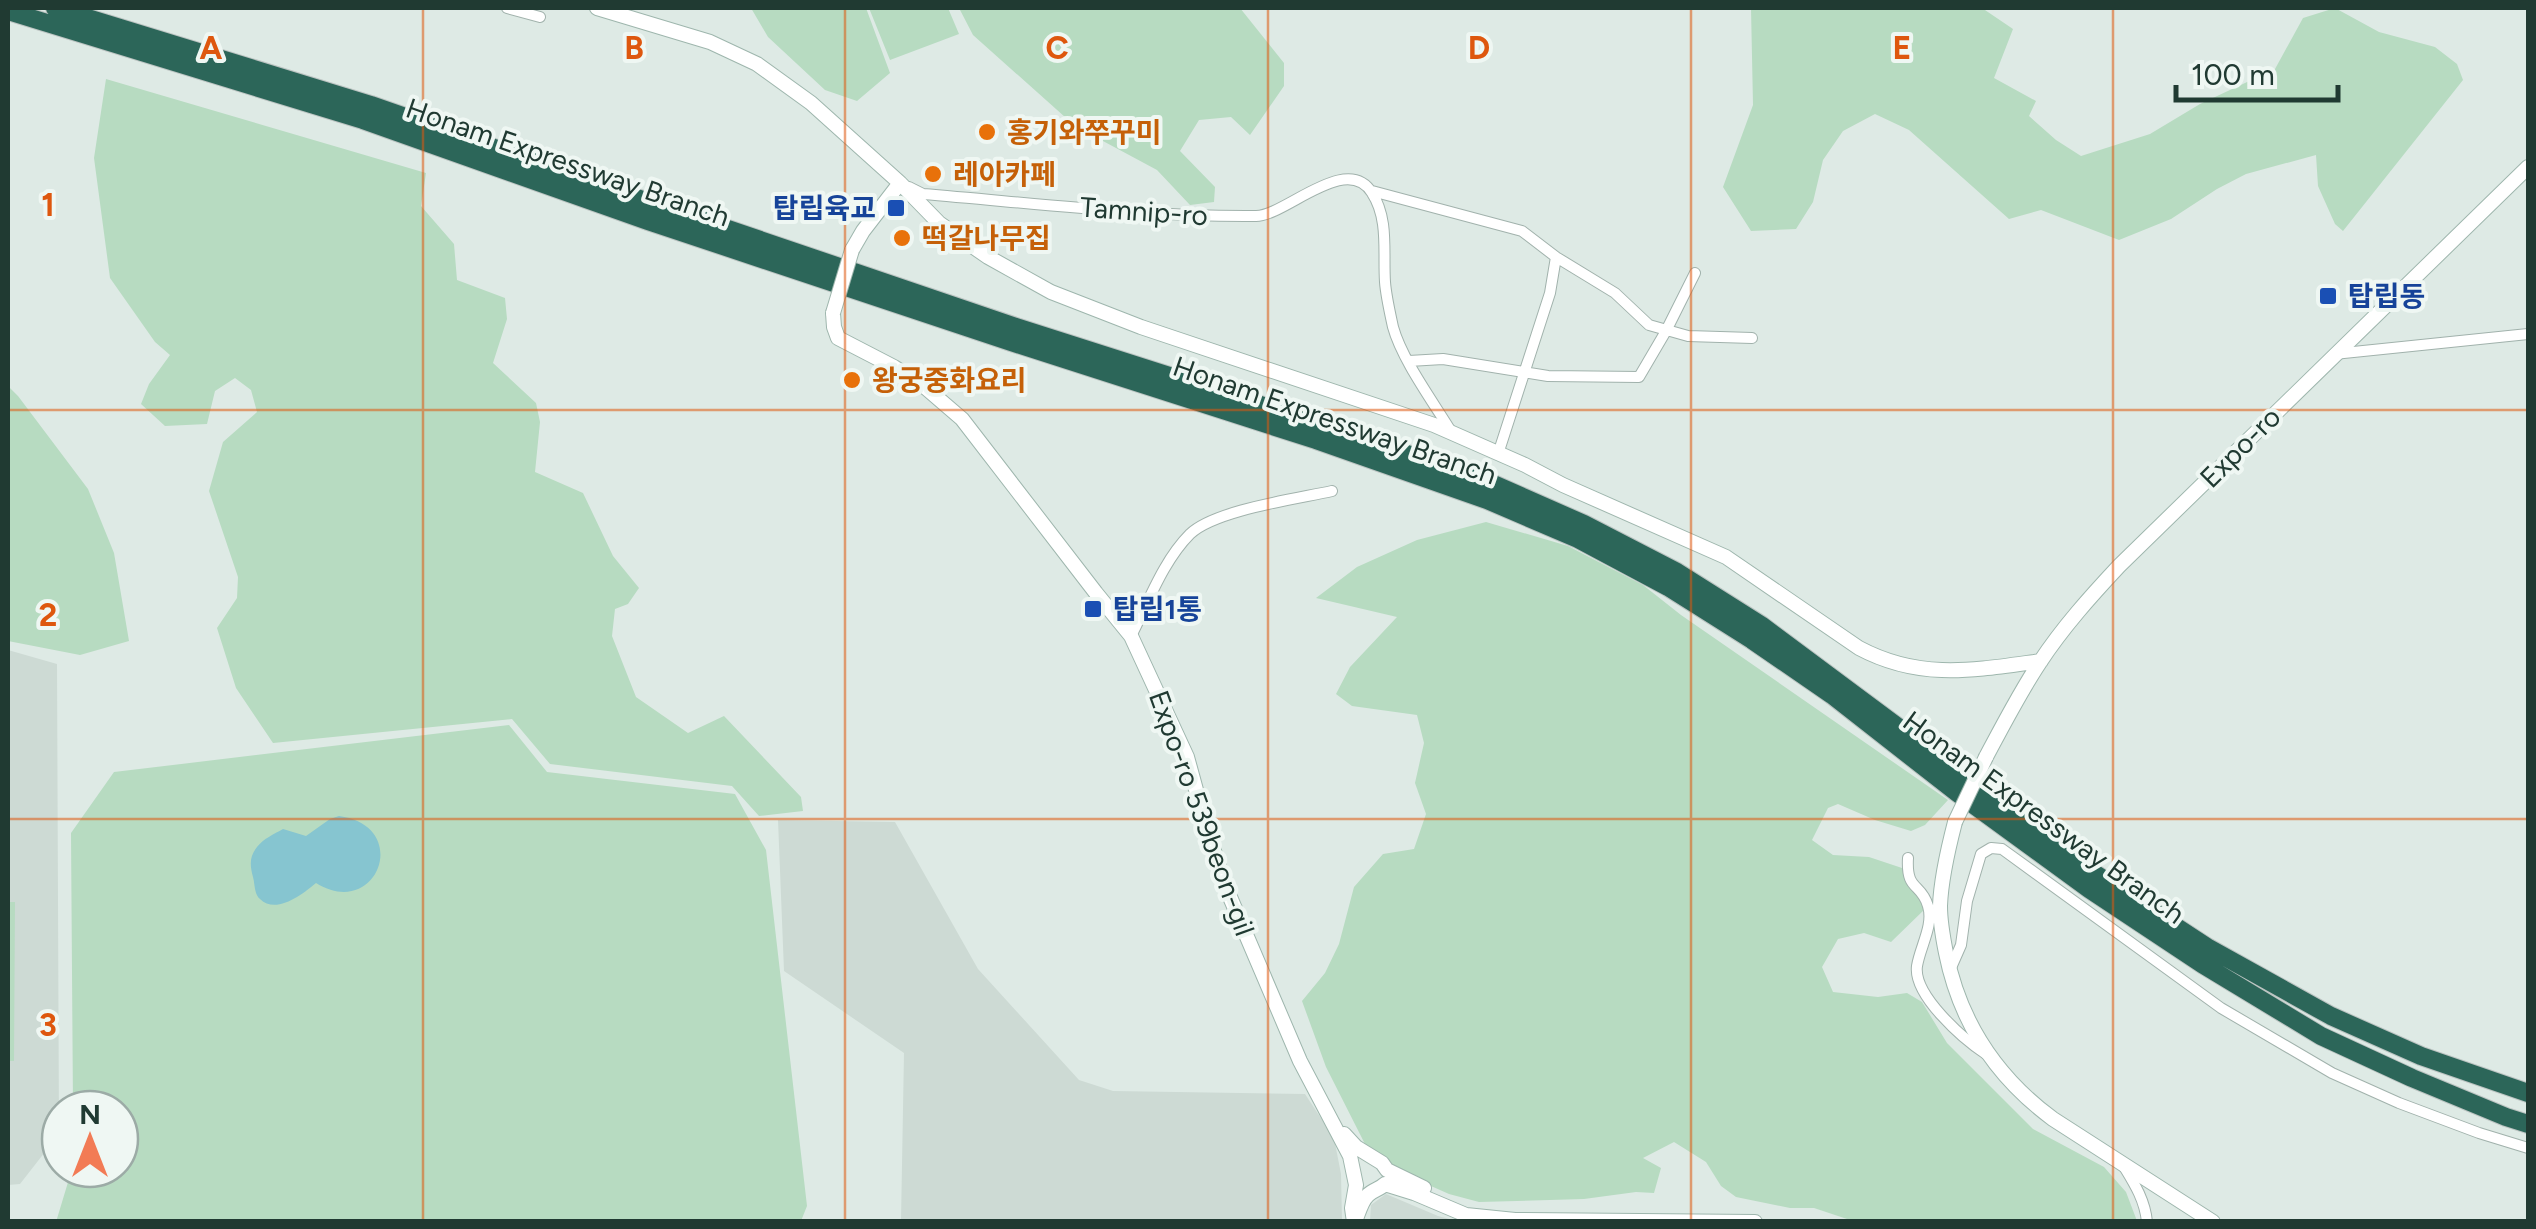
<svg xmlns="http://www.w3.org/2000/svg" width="2536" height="1229" font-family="Figtree,'Noto Sans KR',sans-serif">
  <rect width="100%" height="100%" fill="#deeae5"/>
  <path fill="#cddad4" d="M 8,650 L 57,664 L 59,1134 L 20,1184 L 8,1185 Z
    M 778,820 L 895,822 L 978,969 L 1079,1080 L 1113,1091 L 1305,1094 L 1334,1138 L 1341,1174 L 1342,1221 L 901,1221 L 904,1053 L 784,971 Z
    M 1386,1194 L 1438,1216 L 1457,1221 L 1370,1221 L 1371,1205 Z"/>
  <path fill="#b7dbc1" d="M 751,8 L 866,8 L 890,73 L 857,101 L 825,90 L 768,37 Z
    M 869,8 L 948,8 L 959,34 L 890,60 Z
    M 959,8 L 1240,8 L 1284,63 L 1284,86 L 1250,135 L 1231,117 L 1199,120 L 1180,151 L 1215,187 L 1214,202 L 1190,205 L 1157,170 L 1075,126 L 973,35 Z
    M 1751,8 L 1982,8 L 2013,29 L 1994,78 L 2036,101 L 2029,116 L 2056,140 L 2081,156 L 2150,134 L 2200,104 L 2275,69 L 2303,18 L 2335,8 L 2379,32 L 2435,47 L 2457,64 L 2463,80 L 2343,231 L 2335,224 L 2318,186 L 2316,155 L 2246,174 L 2217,189 L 2171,219 L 2119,240 L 2041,210 L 2009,219 L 1909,130 L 1875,114 L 1843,131 L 1823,160 L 1813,202 L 1796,229 L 1751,231 L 1723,187 L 1753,105 Z
    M 106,79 L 426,173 L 421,206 L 454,244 L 457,280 L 505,298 L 507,319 L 493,363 L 536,403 L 540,422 L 535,472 L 583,493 L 613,556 L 639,588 L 628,604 L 615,609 L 612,636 L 636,697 L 688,733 L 724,716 L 801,797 L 803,811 L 759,816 L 732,786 L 550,764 L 512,719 L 273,743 L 236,688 L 217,628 L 237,598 L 238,577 L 209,491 L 223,442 L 257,412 L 251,390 L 235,378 L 215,391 L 207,424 L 165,426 L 141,404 L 149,384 L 170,355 L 155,342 L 110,278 L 94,158 Z
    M 8,386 L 18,396 L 88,489 L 114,553 L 129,641 L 80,655 L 8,641 Z
    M 1486,522 L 1568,546 L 1643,585 L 1681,615 L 1948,800 L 1925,825 L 1911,831 L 1875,820 L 1838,804 L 1828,808 L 1812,840 L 1833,855 L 1869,857 L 1908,870 L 1926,908 L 1891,942 L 1864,933 L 1838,939 L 1822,967 L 1833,992 L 1878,997 L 1907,993 L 1922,1002 L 1947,1043 L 2033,1129 L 2104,1167 L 2126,1192 L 2137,1221 L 1853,1221 L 1814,1208 L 1790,1208 L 1736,1197 L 1721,1186 L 1706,1162 L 1674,1142 L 1643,1158 L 1661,1168 L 1654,1193 L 1636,1192 L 1584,1199 L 1479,1202 L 1449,1194 L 1395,1170 L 1368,1150 L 1326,1067 L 1302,1001 L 1325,973 L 1339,944 L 1354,887 L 1383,854 L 1414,849 L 1426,814 L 1415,783 L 1424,743 L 1417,715 L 1352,706 L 1336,694 L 1350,667 L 1397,617 L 1316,598 L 1357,567 L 1417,540 Z
    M 509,725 L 547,772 L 735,794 L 766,850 L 807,1206 L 801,1221 L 56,1222 L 72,1169 L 120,1169 L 120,1109 L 73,1109 L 71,833 L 114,772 Z
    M 8,902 L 15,902 L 14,1061 L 8,1061 Z"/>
  <path fill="#86c5d0" d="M 339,816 C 413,826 377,921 316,883 C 303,894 276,915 260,899 C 254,894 255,884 253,877 C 250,866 249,857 257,847 C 263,839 274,834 283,829 L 306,836 L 330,819 Z"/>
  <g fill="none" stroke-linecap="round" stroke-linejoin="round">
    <defs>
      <path id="street" d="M 507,8 L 540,17
        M 909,187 L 923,194 C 1033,203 1146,217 1256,216 C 1285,216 1347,152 1372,193 C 1389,219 1383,252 1385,282 C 1386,296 1390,313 1393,327 C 1402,360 1434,403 1452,433
        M 1372,191 L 1522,231 L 1556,257 L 1615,293 L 1649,325 L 1688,336 L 1752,338
        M 2334,354 L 2528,334
        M 1409,361 L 1443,359 L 1548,376 L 1639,377 L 1666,331 L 1695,273
        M 1498,454 L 1550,293 L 1556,257
        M 1131,636 C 1148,603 1163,561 1190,534 C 1215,510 1296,499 1332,491
        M 1908,858 C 1906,892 1921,882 1928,906 C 1934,925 1920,947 1917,966 C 1913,995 1963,1039 1986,1054
        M 1950,970 L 1961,945 L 1967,901 L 1981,854 L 1991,848 L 2002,849 L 2221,1008 L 2332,1073 L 2399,1103 L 2479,1133 L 2528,1148
        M 2123,1165 C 2134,1183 2145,1200 2147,1222"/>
      <path id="secondary" d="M 597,8 L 710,42 L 757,64 L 811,103 L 900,183 L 939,223 L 988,257 L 1051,292 L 1141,327 L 1434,425 L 1525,465 L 1563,485 L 1726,557 L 1859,648 C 1921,681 1975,670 2041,661
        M 852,250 L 863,231 L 900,183
        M 833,313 L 834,327 L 838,338 L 894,367 L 926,388 L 962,419 L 1096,593 L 1131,636 L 1187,757 L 1207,830 L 1227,890 L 1300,1061 L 1350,1156 L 1356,1185 L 1352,1208 L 1354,1222
        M 1986,757 C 2003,725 2020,692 2040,662 C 2063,627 2091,596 2119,566 L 2528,167
        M 1955,822 C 1948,849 1941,878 1940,906 C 1940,922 1943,938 1946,953 C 1960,1023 1996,1077 2053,1119 L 2213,1222
        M 1344,1134 L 1356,1147 L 1382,1163 L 1387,1170 L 1424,1188
        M 1356,1219 C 1359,1211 1362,1200 1368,1195 C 1373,1190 1380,1189 1385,1184 L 1414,1193 L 1466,1215 L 1515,1220 L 1755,1222"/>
      <path id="highway" d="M 55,8 L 371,105 L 654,204 L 1016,327 L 1320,424 L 1491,483 L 1584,524 L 1677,572 L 1761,625 L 2094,873 L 2207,947 L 2331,1016 L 2421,1056 L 2528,1093
        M 8,11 L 363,120 L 648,221 L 1011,342 L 1316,440 L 1487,500 L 1578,539 L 1668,587 L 1752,640 L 1832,695 L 1956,792 L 2089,889 L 2202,964 L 2321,1036 L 2412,1078 L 2506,1117 L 2528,1124"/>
    </defs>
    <use href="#street" stroke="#a1b2ac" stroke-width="12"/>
    <use href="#secondary" stroke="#9eb6ad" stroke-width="16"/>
    <use href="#highway" stroke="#bcc4c2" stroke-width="20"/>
    <use href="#street" stroke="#fff" stroke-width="10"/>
    <use href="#secondary" stroke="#fff" stroke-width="14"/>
    <use href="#highway" stroke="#2c6659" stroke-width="18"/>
    <defs>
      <path id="secondary-bridge" d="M 833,313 L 852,250
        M 1955,822 L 1986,757"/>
    </defs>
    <use href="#secondary-bridge" stroke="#9eb6ad" stroke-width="16" stroke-linecap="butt"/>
    <use href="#secondary-bridge" stroke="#fff" stroke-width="14"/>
  </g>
  <path fill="none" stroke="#de570e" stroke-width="2.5" stroke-opacity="0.55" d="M 423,8 L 423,1222M 845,8 L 845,1222M 1268,8 L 1268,1222M 1691,8 L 1691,1222M 2113,8 L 2113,1222M 8,410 L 2528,410M 8,819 L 2528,819"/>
  <g fill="#e8710a" stroke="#eff7f3" stroke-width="4">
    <circle cx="987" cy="132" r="10"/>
    <circle cx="933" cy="174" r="10"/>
    <circle cx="902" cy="238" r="10"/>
    <circle cx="852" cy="380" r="10"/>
  </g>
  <g fill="#1a4fb4" stroke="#eff7f3" stroke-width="4">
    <rect x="886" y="198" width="20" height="20" rx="5"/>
    <rect x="2318" y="286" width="20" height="20" rx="5"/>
    <rect x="1083" y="599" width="20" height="20" rx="5"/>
  </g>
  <g text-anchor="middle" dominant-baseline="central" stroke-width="8" stroke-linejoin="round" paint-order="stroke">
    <g font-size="28" font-weight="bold" fill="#c56008" stroke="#eff7f3" text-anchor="start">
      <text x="1007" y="132">홍기와쭈꾸미</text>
      <text x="953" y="174">레아카페</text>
      <text x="922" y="238">떡갈나무집</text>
      <text x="872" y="380">왕궁중화요리</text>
    </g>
    <g font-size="28" fill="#203a32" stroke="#eff7f3">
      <text transform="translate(568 162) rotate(19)">Honam Expressway Branch</text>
      <text transform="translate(1144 211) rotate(4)">Tamnip-ro</text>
      <text transform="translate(1335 420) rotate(19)">Honam Expressway Branch</text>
      <text transform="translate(2240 447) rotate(-45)">Expo-ro</text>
      <text transform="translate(1202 813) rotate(70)">Expo-ro 539beon-gil</text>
      <text transform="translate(2044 817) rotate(36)">Honam Expressway Branch</text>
    </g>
    <g font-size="28" font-weight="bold" fill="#164399" stroke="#eff7f3" text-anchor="start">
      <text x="876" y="208" text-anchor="end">탑립육교</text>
      <text x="2348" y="296">탑립동</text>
      <text x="1113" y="609">탑립1통</text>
    </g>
  </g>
  <g font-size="32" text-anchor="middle" font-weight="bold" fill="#de570e" stroke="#eff7f3" stroke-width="8" stroke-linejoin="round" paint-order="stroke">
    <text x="211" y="59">A</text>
    <text x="634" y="59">B</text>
    <text x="1057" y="59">C</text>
    <text x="1479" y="59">D</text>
    <text x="1902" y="59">E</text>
    <text x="48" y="216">1</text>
    <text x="48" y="626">2</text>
    <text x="48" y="1036">3</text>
  </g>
  <rect width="2536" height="1229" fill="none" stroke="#203a32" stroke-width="20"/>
  <g transform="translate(90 1139)"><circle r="48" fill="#eff7f3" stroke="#9caba6" stroke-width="2.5"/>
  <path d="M0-8L18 38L0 25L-18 38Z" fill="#f27b55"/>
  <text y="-15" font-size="28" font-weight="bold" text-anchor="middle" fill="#203a32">N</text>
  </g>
  <path d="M2176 85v15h162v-15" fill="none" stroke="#203a32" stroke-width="5"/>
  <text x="2191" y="85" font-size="30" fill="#203a32" stroke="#eff7f3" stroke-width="8" paint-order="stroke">100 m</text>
</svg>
